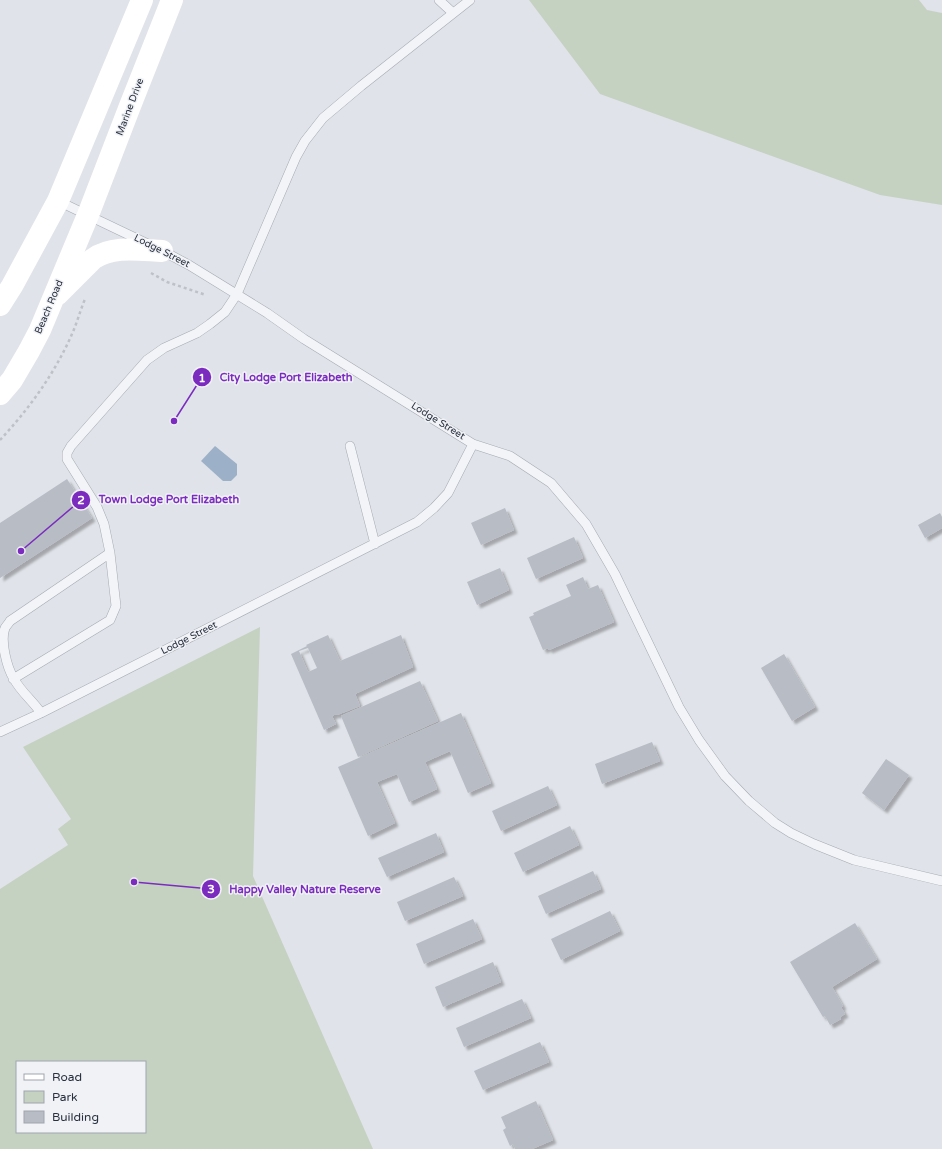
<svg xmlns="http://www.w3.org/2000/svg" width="942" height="1149" font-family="'Varela Round',sans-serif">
  <defs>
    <filter id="shadow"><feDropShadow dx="3.5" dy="3.5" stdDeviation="1" flood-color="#0004"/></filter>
  </defs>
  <rect width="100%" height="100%" fill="#e0e3e9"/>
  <path fill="#c5d2c2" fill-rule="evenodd" d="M 529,0 L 919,0 L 927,10 L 942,13 L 942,205 L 880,195 L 600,94 Z
    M 260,627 L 253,876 L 373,1149 L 0,1149 L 0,889 L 68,845 L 58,829 L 71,819 L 23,747 ZM 17,1062 L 145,1062 L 145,1132 L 17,1132 Z"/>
  <path fill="#9cb0c7" d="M 215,446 L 237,464 L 237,475 L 231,481 L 223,481 L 201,461 Z"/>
  <path fill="#b8bcc5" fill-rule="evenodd" filter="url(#shadow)" d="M 67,479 L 92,518 L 0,578 L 0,523 Z
    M 505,508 L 514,530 L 481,545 L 471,523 Z
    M 940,513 L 942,517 L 942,528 L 925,538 L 918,525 Z
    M 574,537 L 583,558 L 536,579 L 527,558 Z
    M 500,568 L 509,590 L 477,605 L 467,582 Z
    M 583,577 L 588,589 L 598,585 L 614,622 L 549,650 L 548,648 L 543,650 L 529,617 L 534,615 L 533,613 L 571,596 L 566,585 Z
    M 328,635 L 340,661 L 401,635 L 413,667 L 355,694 L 360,706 L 337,715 L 336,714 L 332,716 L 336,724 L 324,730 L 291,654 L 307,646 L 306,645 ZM 308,648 L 317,668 L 308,672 L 299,651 Z
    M 784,654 L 815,707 L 792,721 L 761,668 Z
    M 420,681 L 438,721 L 358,757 L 341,716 Z
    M 461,713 L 491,783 L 468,793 L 450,751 L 425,762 L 437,789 L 409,802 L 397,774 L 377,782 L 395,823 L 368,836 L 338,767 Z
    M 652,742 L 660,761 L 602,784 L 595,764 Z
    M 886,759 L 909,775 L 884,810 L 862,793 Z
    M 548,786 L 557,805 L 501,831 L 492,811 Z
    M 570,826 L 579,845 L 523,872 L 514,853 Z
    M 436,833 L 444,852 L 387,877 L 378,858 Z
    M 593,871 L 601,889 L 546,914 L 538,896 Z
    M 454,877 L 463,896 L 405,921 L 397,902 Z
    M 610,911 L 620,931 L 561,960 L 551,939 Z
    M 473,919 L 482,939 L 424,964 L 416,944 Z
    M 855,923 L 877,959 L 832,987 L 843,1006 L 841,1007 L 845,1014 L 840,1017 L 841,1019 L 830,1025 L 825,1016 L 823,1017 L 790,962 Z
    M 493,962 L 501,982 L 443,1007 L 435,987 Z
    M 522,999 L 531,1018 L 464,1047 L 456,1028 Z
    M 540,1042 L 549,1062 L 483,1090 L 474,1071 Z
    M 536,1101 L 553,1140 L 532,1149 L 515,1149 L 513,1144 L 510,1146 L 503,1130 L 506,1128 L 501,1117 Z"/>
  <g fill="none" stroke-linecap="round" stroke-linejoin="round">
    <defs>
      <path id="lane" d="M 439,0 L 453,13
        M 58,201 L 148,244
        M 473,444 L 510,456 L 551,483 L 586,524 L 615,574 L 679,707 L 699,740 L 725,776 L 749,801 L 775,823 L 791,833 L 814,844 L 854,860 L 942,881
        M 350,446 L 375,544
        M 13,679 L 110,620 L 116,606 L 110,553
        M 41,713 C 33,701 21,692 14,679 C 7,668 0,641 5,628 C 6,626 9,623 10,621 L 110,553 L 104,524 L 97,507 L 67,459 L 67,453 L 71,446 L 147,360 L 164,348 L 197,333 L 210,324 L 225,312 L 237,294 L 296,157 L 305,141 L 323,118 L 361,86 L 470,0
        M 0,732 L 41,713 L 417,522 L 434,508 L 448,493 L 473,444 L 304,339 L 267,313 L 189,265 L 161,250"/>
    </defs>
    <use href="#lane" stroke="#a5aab3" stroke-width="10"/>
    <path stroke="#bec1c7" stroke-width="2.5" stroke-dasharray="3 3" stroke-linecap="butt" d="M 151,273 L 167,282 L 206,295
      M 0,440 C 29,409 55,373 72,334 C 77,323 80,311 85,299"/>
    <use href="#lane" stroke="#f3f4f7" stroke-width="9"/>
    <path stroke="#fff" stroke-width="22" d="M 58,294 L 93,259 C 112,245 140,250 162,251
      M 0,305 L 12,286 L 58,201 L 142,0
      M 0,394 L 12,380 L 29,351 L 40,330 L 88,215 L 130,106 L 172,0"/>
  </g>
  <g text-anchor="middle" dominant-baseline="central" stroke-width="3" stroke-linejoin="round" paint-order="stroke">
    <g font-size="10" fill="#29313f" stroke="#f0f2f6">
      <text transform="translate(130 107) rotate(-69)">Marine Drive</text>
      <text transform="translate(162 251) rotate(27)">Lodge Street</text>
      <text transform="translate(49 307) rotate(-67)">Beach Road</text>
      <text transform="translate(438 421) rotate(32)">Lodge Street</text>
      <text transform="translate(189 638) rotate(-27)">Lodge Street</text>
    </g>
  </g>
  <path fill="none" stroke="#7b2cbf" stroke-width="1.5" d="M174 421L202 377M21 551L81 500M134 882L211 889"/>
  <g fill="#7b2cbf" stroke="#f0f2f6" stroke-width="1.5">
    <circle cx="174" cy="421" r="4"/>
    <circle cx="21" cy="551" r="4"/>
    <circle cx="134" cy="882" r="4"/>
    <circle cx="202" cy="377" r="10"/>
    <circle cx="81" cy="500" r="10"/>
    <circle cx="211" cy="889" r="10"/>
  </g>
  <g font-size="12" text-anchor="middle" font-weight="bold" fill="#fff">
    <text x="202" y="382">1</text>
    <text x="81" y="504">2</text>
    <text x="211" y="893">3</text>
  </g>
  <g font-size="11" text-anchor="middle" font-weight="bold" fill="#7b2cbf" stroke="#f0f2f6" stroke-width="3" stroke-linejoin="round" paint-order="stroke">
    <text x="286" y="381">City Lodge Port Elizabeth</text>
    <text x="169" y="503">Town Lodge Port Elizabeth</text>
    <text x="305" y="893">Happy Valley Nature Reserve</text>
  </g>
  <rect x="16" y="1061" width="130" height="72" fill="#f0f2f6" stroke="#a0a5ad"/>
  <rect x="24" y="1074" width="20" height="6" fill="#ffffff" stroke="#a0a5ad"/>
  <text x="52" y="1081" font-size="12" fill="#29313f">Road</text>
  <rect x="24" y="1091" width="20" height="12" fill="#c5d2c2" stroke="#a0a5ad"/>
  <text x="52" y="1101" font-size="12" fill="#29313f">Park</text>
  <rect x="24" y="1111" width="20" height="12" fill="#b8bcc5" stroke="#a0a5ad"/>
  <text x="52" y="1121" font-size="12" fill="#29313f">Building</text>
</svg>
